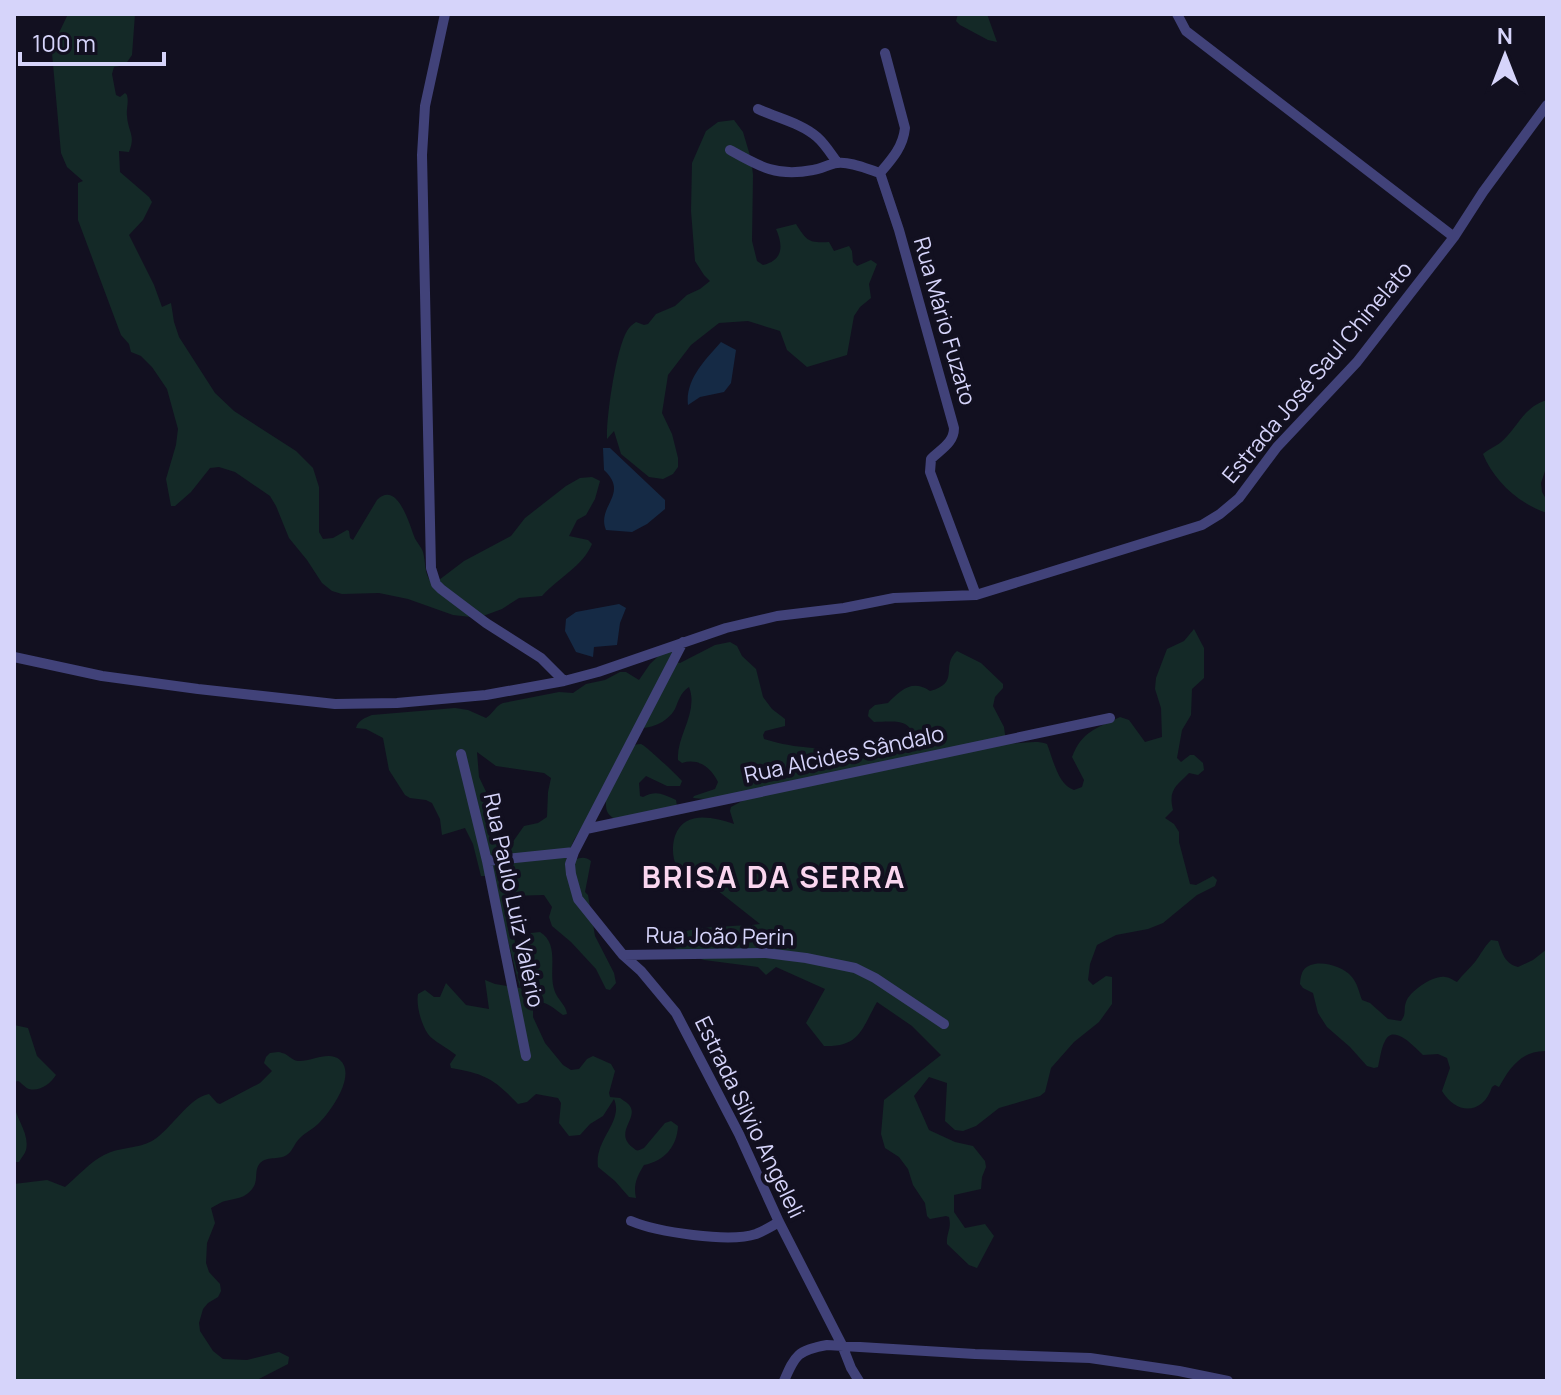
<svg xmlns="http://www.w3.org/2000/svg" width="1561" height="1395" font-family="Manrope,sans-serif">
  <rect width="100%" height="100%" fill="#121020"/>
  <path fill="#142927" fill-rule="evenodd" d="M 68,14 L 135,14 L 132,55 L 125,65 L 114,67 L 112,74 L 116,95 L 120,97 L 125,93 L 127,95 C 129,103 126,109 127,116 C 128,132 136,135 129,152 L 119,151 L 120,172 L 149,197 L 152,202 L 143,220 L 129,235 L 154,285 L 162,307 L 171,303 L 174,322 L 179,337 L 215,393 L 234,411 L 296,451 L 313,468 L 319,487 L 319,532 L 323,539 L 333,538 L 347,530 L 349,531 L 350,538 L 353,540 L 377,500 C 397,480 409,523 414,536 C 416,542 421,546 423,552 C 426,563 424,573 431,582 L 439,580 L 464,561 L 511,536 L 525,518 L 566,486 L 580,478 L 592,477 L 600,481 L 595,499 L 586,515 L 577,520 L 569,536 L 588,540 L 592,544 C 583,566 558,578 542,596 L 519,598 L 502,609 L 483,616 L 471,617 L 453,615 L 408,599 L 379,593 L 342,594 L 332,591 L 322,583 L 307,560 L 289,538 L 276,506 L 270,496 L 235,472 L 219,467 L 210,468 L 191,492 L 175,506 L 171,506 L 166,479 L 176,445 L 178,429 L 167,389 L 152,367 L 141,356 L 131,352 L 129,344 L 121,335 L 78,220 L 78,183 L 83,181 L 67,167 L 61,153 L 52,53 L 57,37 Z
    M 958,14 L 987,14 L 997,42 L 988,40 L 960,25 L 956,21 Z
    M 734,120 L 743,132 L 751,159 L 753,175 L 752,241 L 757,261 L 763,265 C 784,260 783,245 776,229 L 796,224 C 807,241 808,243 829,242 L 834,251 L 849,246 L 852,251 L 853,262 L 857,266 L 871,260 L 877,264 L 869,284 L 871,298 L 860,307 L 854,316 L 847,355 L 807,367 L 787,350 L 780,331 L 748,321 L 719,323 L 691,345 L 668,375 L 662,413 L 672,434 L 678,458 L 678,467 L 673,474 L 663,479 L 649,477 L 621,454 L 614,431 L 607,439 C 606,418 616,349 627,331 C 629,327 633,324 636,322 L 644,325 L 648,324 L 656,314 L 675,306 L 687,295 L 700,289 L 710,281 L 704,275 L 695,261 L 691,211 L 692,163 L 706,131 L 718,122 Z
    M 1544,401 L 1547,401 L 1547,465 L 1541,483 L 1542,492 L 1547,501 L 1547,513 C 1519,504 1494,481 1483,454 C 1489,449 1494,447 1500,443 C 1517,429 1522,409 1544,401 Z
    M 1194,629 L 1204,648 L 1204,678 L 1192,689 L 1191,715 L 1182,730 L 1177,758 L 1181,762 L 1190,755 L 1194,755 L 1203,763 L 1204,770 L 1198,775 L 1189,773 C 1176,786 1168,790 1173,810 L 1165,818 L 1174,824 L 1179,832 L 1179,842 L 1190,884 L 1196,885 L 1213,876 L 1217,880 L 1215,886 L 1197,895 L 1163,923 L 1148,929 L 1116,935 L 1097,945 L 1090,964 L 1088,980 L 1093,985 L 1106,976 L 1112,977 L 1112,1004 L 1099,1022 L 1074,1042 L 1051,1068 L 1045,1092 L 1040,1096 L 999,1108 L 976,1126 L 963,1131 L 955,1130 L 945,1121 L 947,1083 L 929,1077 L 914,1096 L 929,1130 L 955,1142 L 973,1146 L 985,1161 L 986,1167 L 982,1177 L 981,1189 L 954,1195 L 954,1212 L 965,1228 L 985,1224 L 994,1236 L 977,1268 L 969,1265 L 947,1244 C 946,1233 952,1229 949,1217 L 946,1216 L 930,1219 L 927,1216 L 925,1203 L 913,1185 L 908,1169 L 899,1157 L 885,1148 L 881,1134 L 884,1100 L 941,1055 L 912,1026 L 877,1002 C 861,1030 860,1047 824,1046 L 806,1023 L 825,989 L 776,967 L 766,975 L 758,967 L 704,960 L 679,952 L 673,946 C 674,941 673,939 678,935 C 691,925 741,927 760,924 L 717,890 L 699,888 C 695,877 683,877 677,867 C 672,858 672,845 675,836 C 684,810 713,817 734,824 L 730,811 L 731,807 L 757,793 L 704,799 L 693,798 L 694,796 L 715,789 L 718,782 C 711,767 698,758 682,763 L 678,760 C 676,736 699,712 689,687 C 680,693 679,700 675,709 C 666,724 651,728 635,729 L 627,747 C 631,746 637,744 641,744 C 645,745 678,776 682,781 L 680,786 L 667,786 L 646,776 L 639,783 L 640,796 L 643,797 C 657,790 662,794 676,800 L 677,806 L 619,821 C 601,813 608,806 605,790 L 574,840 L 566,859 L 567,863 C 575,860 583,854 591,861 L 585,892 L 588,895 L 595,936 L 614,973 L 616,983 L 610,990 L 606,989 L 596,969 L 571,942 L 552,926 L 549,917 L 552,907 L 544,895 L 507,896 L 507,906 L 523,979 L 525,979 C 531,962 519,951 531,933 L 540,932 C 561,945 547,973 555,992 C 558,1000 566,1005 567,1014 L 563,1015 C 554,1009 544,998 533,1004 L 533,1017 L 545,1043 L 563,1065 L 571,1070 L 579,1069 L 587,1059 L 593,1056 L 611,1064 L 615,1071 L 609,1093 L 610,1097 L 620,1098 C 624,1101 629,1103 631,1108 C 636,1120 615,1133 632,1147 C 638,1152 637,1151 644,1148 L 665,1123 L 671,1121 L 678,1126 C 677,1147 664,1161 644,1165 C 637,1176 633,1185 636,1198 L 629,1197 L 615,1181 L 598,1167 C 594,1139 624,1122 614,1099 L 603,1116 L 590,1124 L 580,1135 L 569,1136 L 559,1123 L 561,1103 L 558,1098 L 536,1094 L 527,1102 L 518,1104 C 494,1079 486,1074 451,1068 L 450,1064 L 456,1055 C 448,1048 433,1041 428,1034 C 421,1024 416,1005 418,994 L 425,990 L 434,997 L 440,997 L 446,983 L 466,1005 L 489,1009 L 485,980 L 495,984 L 520,988 L 502,917 L 488,876 L 481,876 L 473,844 L 465,828 L 442,835 L 440,819 L 432,803 L 426,800 L 410,798 L 405,795 L 389,770 L 383,738 L 366,729 L 356,728 C 358,720 365,718 372,715 L 455,708 L 468,710 L 486,718 C 494,713 494,707 503,703 L 559,692 L 573,693 L 586,684 L 605,680 L 620,672 L 626,672 L 639,680 L 650,664 L 672,643 L 676,662 L 680,663 L 715,645 L 730,642 L 737,646 L 742,656 L 756,669 L 763,697 L 772,709 L 785,719 L 785,726 L 765,731 L 763,735 L 764,739 C 772,741 781,744 789,745 C 802,748 814,746 826,752 C 836,756 843,765 855,762 C 868,760 868,741 882,738 C 893,736 901,744 913,741 C 914,717 891,722 874,722 L 868,716 L 869,710 L 875,705 L 888,703 C 901,690 912,679 930,691 C 961,683 940,666 957,651 L 981,663 L 1003,684 L 1003,688 L 995,697 L 993,706 L 1004,727 L 1006,742 C 1020,746 1033,739 1047,744 C 1053,759 1058,785 1074,790 L 1082,787 L 1084,780 L 1072,757 C 1082,731 1097,728 1120,717 L 1129,720 L 1145,742 L 1162,737 L 1161,708 L 1155,689 L 1156,678 L 1167,649 L 1184,641 ZM 477,752 L 496,766 L 544,773 L 551,778 L 548,792 L 547,817 L 538,823 L 524,826 L 512,843 L 496,835 L 493,830 L 489,815 L 489,798 L 479,777 Z
    M 1491,940 L 1498,941 C 1502,953 1505,964 1518,967 L 1533,960 L 1547,949 L 1547,1051 C 1522,1050 1510,1067 1499,1087 L 1495,1085 L 1492,1087 C 1483,1115 1456,1115 1442,1091 L 1450,1068 L 1447,1058 L 1438,1054 L 1423,1055 C 1415,1048 1394,1023 1385,1041 C 1381,1048 1380,1059 1378,1067 L 1374,1068 L 1367,1066 L 1350,1047 L 1327,1027 L 1318,1013 L 1313,993 L 1303,988 L 1300,984 C 1300,981 1301,974 1303,971 C 1312,957 1342,965 1351,976 C 1357,982 1359,992 1362,1000 L 1370,1003 L 1388,1019 L 1401,1021 C 1407,1013 1403,1010 1406,1002 C 1410,991 1433,975 1445,977 C 1449,977 1453,980 1457,982 C 1463,974 1469,969 1475,962 C 1481,954 1484,947 1491,940 Z
    M 14,1025 L 28,1028 L 37,1056 L 56,1075 C 51,1083 40,1092 29,1089 C 24,1087 22,1083 18,1081 L 14,1082 Z
    M 270,1053 C 274,1053 278,1051 282,1053 C 288,1054 291,1060 298,1061 C 311,1062 329,1050 340,1060 C 357,1075 330,1113 318,1124 C 312,1130 304,1133 299,1139 C 294,1144 293,1150 288,1154 C 280,1161 269,1155 260,1163 C 254,1170 258,1179 254,1186 C 246,1200 234,1198 222,1202 C 218,1204 215,1206 211,1208 L 215,1223 L 207,1243 L 206,1263 L 209,1272 L 220,1284 L 221,1291 L 218,1297 L 208,1303 L 203,1309 L 199,1323 L 200,1331 L 213,1351 L 223,1359 L 247,1360 L 279,1352 L 289,1357 L 288,1364 L 255,1381 L 14,1381 L 14,1184 L 47,1180 L 65,1187 C 77,1177 90,1162 104,1155 C 118,1147 138,1149 152,1141 C 171,1130 189,1097 209,1094 L 217,1103 L 220,1104 L 260,1083 L 272,1071 L 264,1063 L 266,1057 Z
    M 14,1103 C 15,1118 30,1133 26,1150 C 25,1154 21,1158 19,1162 L 14,1162 Z"/>
  <path fill="#152a45" d="M 721,342 L 736,350 L 731,383 L 724,392 L 700,397 L 688,405 C 685,380 705,360 721,342 Z
    M 603,448 L 610,448 L 665,500 L 665,509 L 647,524 L 632,532 L 606,530 C 596,506 630,494 604,470 Z
    M 619,604 L 626,608 L 620,623 L 617,645 L 594,647 L 593,657 L 576,652 L 565,631 L 566,619 L 576,612 Z"/>
  <g fill="none" stroke-linecap="round" stroke-linejoin="round">
    <path stroke="#414279" stroke-width="10" d="M 445,14 L 425,106 L 422,155 L 431,568 L 436,584 L 441,589 L 486,623 L 541,658 L 564,681
      M 1177,14 L 1186,31 L 1454,237
      M 885,53 L 905,128 C 903,147 892,159 880,173 L 899,230 L 954,428 C 954,443 941,449 931,459 L 930,472 L 976,595
      M 758,109 C 777,118 801,123 817,137 C 825,144 831,154 837,162
      M 730,150 C 760,167 777,177 813,170 C 821,169 829,164 837,163 C 850,161 867,169 880,173
      M 683,642 L 574,852 L 570,864 L 571,874 L 578,899 L 623,955 L 641,971 L 676,1013 L 739,1134 L 779,1222 L 842,1345 L 851,1368 L 859,1381
      M 14,657 L 102,676 L 198,689 L 335,704 L 397,703 L 486,695 L 564,681 L 598,672 L 726,628 L 777,616 L 844,608 L 894,598 L 976,595 L 1202,525 L 1220,514 L 1239,498 L 1277,447 L 1357,362 L 1454,237 L 1483,192 L 1547,105
      M 461,754 L 487,861 L 526,1056
      M 586,829 L 1110,718
      M 487,861 L 574,852
      M 623,955 L 766,953 L 806,958 L 855,968 L 875,978 L 944,1024
      M 631,1221 C 657,1232 729,1243 756,1234 C 764,1231 772,1226 779,1222
      M 784,1381 C 795,1355 798,1350 827,1345 L 975,1354 L 1090,1358 L 1179,1371 L 1228,1381"/>
  </g>
  <g text-anchor="middle" dominant-baseline="central" stroke-width="8" stroke-linejoin="round" paint-order="stroke">
    <g font-size="22" fill="#d6d4fa" stroke="#121020">
      <text transform="translate(945 321) rotate(74)">Rua Mário Fuzato</text>
      <text transform="translate(1317 372) rotate(-50)">Estrada José Saul Chinelato</text>
      <text transform="translate(844 754) rotate(-12)">Rua Alcides Sândalo</text>
      <text transform="translate(514 900) rotate(78)">Rua Paulo Luiz Valério</text>
      <text transform="translate(720 936) rotate(1)">Rua João Perin</text>
      <text transform="translate(750 1117) rotate(64)">Estrada Silvio Angeleli</text>
    </g>
    <g font-size="30" font-weight="bold" letter-spacing="2" fill="#fad6ef" stroke="#121020">
      <text x="774" y="876">BRISA DA SERRA</text>
    </g>
  </g>
  <rect width="1561" height="1395" fill="none" stroke="#d6d4fa" stroke-width="32"/>
  <g transform="translate(1505 56)" stroke="#121020" stroke-width="6" paint-order="stroke">
  <path d="M0-6L14 30L0 20L-14 30Z" fill="#d6d4fa"/>
  <text y="-12" font-size="22" font-weight="bold" text-anchor="middle" fill="#d6d4fa">N</text>
  </g>
  <path d="M20 52v12h144v-12" fill="none" stroke="#d6d4fa" stroke-width="4"/>
  <text x="32" y="52" font-size="24" fill="#d6d4fa" stroke="#121020" stroke-width="6" paint-order="stroke">100 m</text>
</svg>
